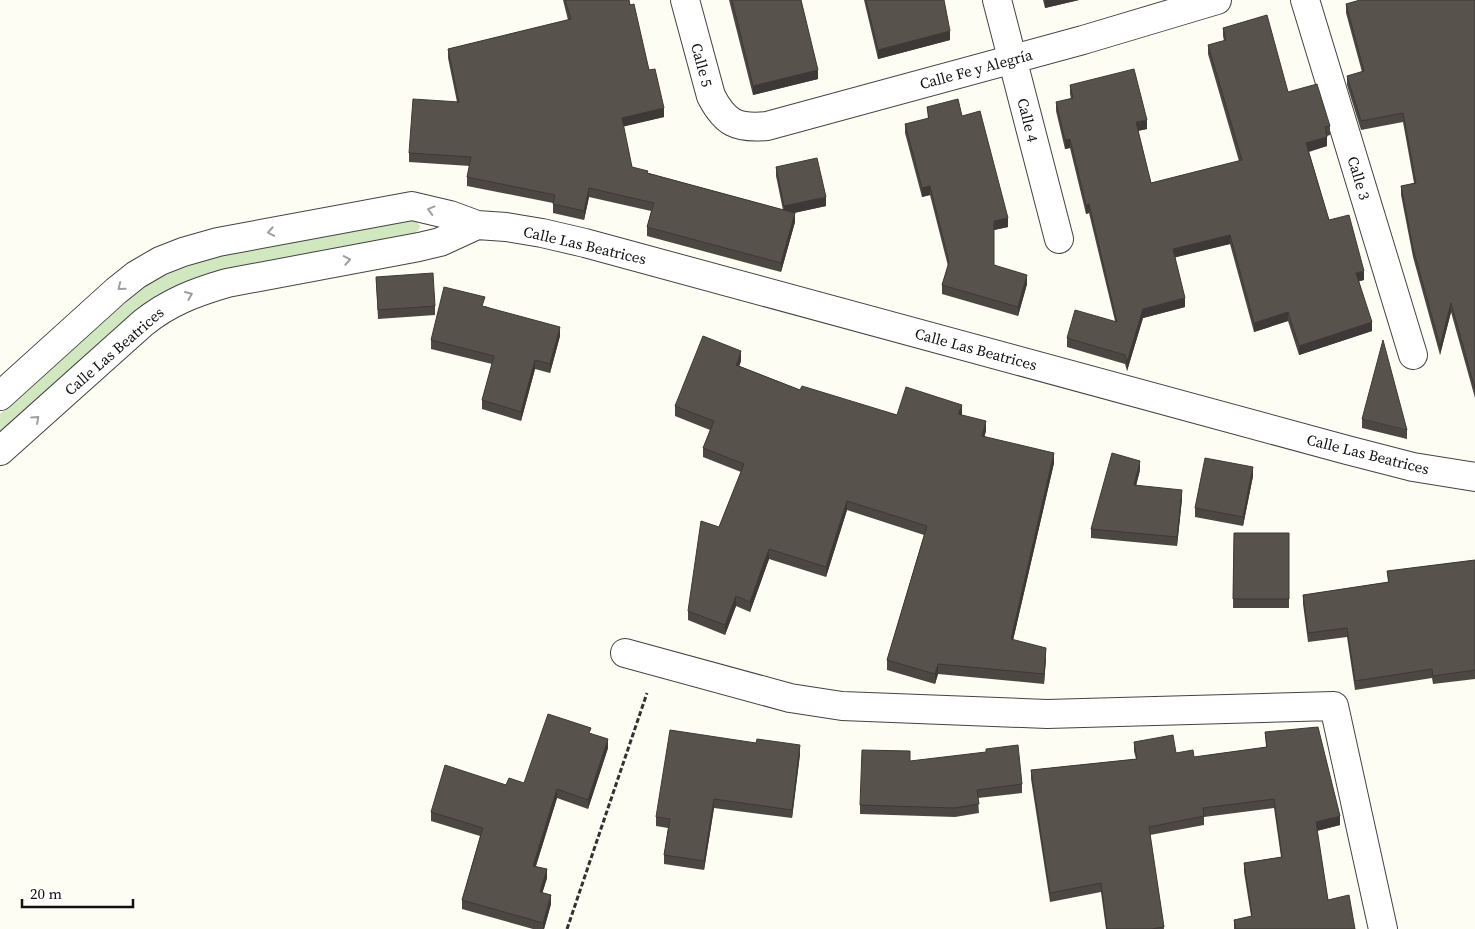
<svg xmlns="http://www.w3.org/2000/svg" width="1475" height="929" font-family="'Source Serif 4',serif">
  <rect width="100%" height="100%" fill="#fefdf4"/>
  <path fill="#d0e7bf" d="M 412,220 L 417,222 L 420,226 L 418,231 L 413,234 C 373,241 334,249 294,256 C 235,267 183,273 134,312 L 0,432 L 0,414 L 144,286 C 194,259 237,252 292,242 C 332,235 372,227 412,220 Z"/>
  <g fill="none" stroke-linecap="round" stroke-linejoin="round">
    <defs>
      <path id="minor" d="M 685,0 L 711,96 C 725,123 737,129 767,126 L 1083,40 L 1217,0
        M 997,0 L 1059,239
        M 1305,0 L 1413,355
        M 0,396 L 116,291 L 136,275 L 160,261 L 183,252 L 218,242 L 412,206 L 450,215 L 477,225 L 506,227 L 542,233 L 585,243 L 1347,450 L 1413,467 L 1475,477
        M 0,451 L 143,323 C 169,302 196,292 227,283 L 419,247 L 440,242 L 477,225
        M 625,653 L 790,698 L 842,706 L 1047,714 L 1334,706 L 1383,929"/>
    </defs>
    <use href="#minor" stroke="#434343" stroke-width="30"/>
    <path stroke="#323232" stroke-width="3" stroke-dasharray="5 2.5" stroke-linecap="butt" d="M 567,929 L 647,693"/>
    <use href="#minor" stroke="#fff" stroke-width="28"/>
  </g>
  <path fill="#4c4742" d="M 563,0 L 629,0 L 649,70 L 664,117 L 623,126 L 632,167 L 648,173 L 783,210 L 776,176 L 776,167 L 826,206 L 794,213 L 795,222 L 781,272 L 647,236 L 647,227 L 651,211 L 589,197 L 584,220 L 553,213 L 553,203 L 467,186 L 467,177 L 470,166 L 409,162 L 409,153 L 457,102 L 448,58 L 448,49 L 568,20 Z
    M 729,0 L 801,0 L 818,79 L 753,95 Z
    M 864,0 L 944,0 L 950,40 L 878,59 Z
    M 1043,0 L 1079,0 L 1045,8 Z
    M 1475,0 L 1475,398 L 1451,312 L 1440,355 L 1413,257 L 1401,195 L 1401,186 L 1414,183 L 1403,122 L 1361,130 L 1347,85 L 1347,76 L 1362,72 L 1346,13 L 1346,4 Z
    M 1223,28 L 1288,92 L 1330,126 L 1330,135 L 1327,136 L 1327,146 L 1309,152 L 1329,220 L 1364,280 L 1359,281 L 1372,331 L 1299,355 L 1288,321 L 1254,332 L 1230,244 L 1175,257 L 1185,307 L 1143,318 L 1127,371 L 1125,364 L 1067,347 L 1067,338 L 1115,321 L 1089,213 L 1086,214 L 1070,148 L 1065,149 L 1056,111 L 1056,102 L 1071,99 L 1070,94 L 1070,85 L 1147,129 L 1138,131 L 1151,183 L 1239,161 L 1208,54 L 1208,45 L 1224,41 L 1223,36 Z
    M 927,107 L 962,116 L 1008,227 L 994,230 L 994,265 L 1027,284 L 1018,316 L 942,294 L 942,285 L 948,266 L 930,195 L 922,197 L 905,133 L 905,124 L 928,119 Z
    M 376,277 L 435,306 L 435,315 L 378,319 Z
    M 485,306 L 560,336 L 550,373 L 535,369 L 521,421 L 482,409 L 482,400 L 492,364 L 431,349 L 431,340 Z
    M 741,361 L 739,366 L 800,390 L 897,415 L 961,415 L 986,431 L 984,436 L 1054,463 L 1013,640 L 1046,658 L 1044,684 L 938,674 L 935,684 L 887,670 L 887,660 L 924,535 L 847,510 L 826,577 L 769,559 L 750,612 L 736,606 L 725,635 L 688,620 L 688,611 L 719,527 L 741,472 L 703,457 L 703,448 L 710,430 L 675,416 L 675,406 Z
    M 1362,419 L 1407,430 L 1407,439 L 1362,428 Z
    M 1140,470 L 1136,485 L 1182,499 L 1177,546 L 1091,538 L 1091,529 Z
    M 1253,476 L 1243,526 L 1195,517 L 1195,508 Z
    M 1234,533 L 1289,533 L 1289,608 L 1233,608 Z
    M 1475,560 L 1475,679 L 1433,684 L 1432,678 L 1355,690 L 1347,637 L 1308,642 L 1303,604 L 1303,595 L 1388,582 L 1387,571 Z
    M 1265,732 L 1340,825 L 1317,831 L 1328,900 L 1355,929 L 1234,929 L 1234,920 L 1251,916 L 1244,872 L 1244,863 L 1281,857 L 1274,808 L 1204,817 L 1204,825 L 1150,835 L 1164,929 L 1106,929 L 1101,892 L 1050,902 L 1031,779 L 1031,770 L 1136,759 L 1134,751 L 1134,742 L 1194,757 L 1266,747 Z
    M 591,733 L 608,748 L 588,809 L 557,798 L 536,866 L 547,878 L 542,893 L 551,904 L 544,929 L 533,929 L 462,909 L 462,900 L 480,836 L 431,821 L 431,812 L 506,785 L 524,783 Z
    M 800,754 L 792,818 L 714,808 L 704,870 L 664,864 L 664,855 L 668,828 L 656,826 L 656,817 Z
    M 910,761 L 1022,784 L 1022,793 L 978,798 L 979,813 L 955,817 L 860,814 L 860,805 Z"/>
  <path fill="#3e3936" d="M 1045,0 L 1079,0 L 1045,8 Z
    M 950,31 L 950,40 L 878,59 L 878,50 Z
    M 818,70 L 818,79 L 753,95 L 753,86 Z
    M 664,108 L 664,117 L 622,127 L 622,118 Z
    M 1147,120 L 1147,129 L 1136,131 L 1136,122 Z
    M 1327,137 L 1327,146 L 1306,152 L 1306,143 Z
    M 1070,139 L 1070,148 L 1065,149 L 1065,140 Z
    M 930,186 L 930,195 L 922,197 L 922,188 Z
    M 589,188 L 589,197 L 584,220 L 584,211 Z
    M 826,197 L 826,206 L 784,215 L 784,206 Z
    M 1089,204 L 1089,213 L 1086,214 L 1086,205 Z
    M 795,213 L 795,222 L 781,272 L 781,263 Z
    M 1008,218 L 1008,227 L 994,230 L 994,221 Z
    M 1230,235 L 1230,244 L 1173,258 L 1173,249 Z
    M 1364,271 L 1364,280 L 1356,282 L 1356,273 Z
    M 1027,275 L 1027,284 L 1018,316 L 1018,307 Z
    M 1185,298 L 1185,307 L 1143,318 L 1127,371 L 1127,362 L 1143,309 Z
    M 1451,303 L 1451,312 L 1440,355 L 1440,346 Z
    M 1288,312 L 1288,321 L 1254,332 L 1254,323 Z
    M 1372,322 L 1372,331 L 1299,355 L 1299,346 Z
    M 560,327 L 560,336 L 550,373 L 550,364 Z
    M 741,351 L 741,361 L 736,375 L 736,365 Z
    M 535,360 L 535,369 L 521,421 L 521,412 Z
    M 962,405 L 962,415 L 958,424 L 958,414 Z
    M 986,421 L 986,431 L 982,446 L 982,436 Z
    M 1054,453 L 1054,463 L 1011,649 L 1011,639 Z
    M 1140,461 L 1140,470 L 1134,494 L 1134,485 Z
    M 1253,467 L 1253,476 L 1243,526 L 1243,517 Z
    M 1182,490 L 1182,499 L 1177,546 L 1177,537 Z
    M 847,501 L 847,510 L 826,577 L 826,567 Z
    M 769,549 L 769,559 L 750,612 L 750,602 Z
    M 736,596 L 736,606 L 725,635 L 725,625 Z
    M 1046,648 L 1046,658 L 1044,684 L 1044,674 Z
    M 938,664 L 938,674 L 935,684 L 935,674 Z
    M 608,739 L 608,748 L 588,809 L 588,800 Z
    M 800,745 L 800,754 L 792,818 L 792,810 Z
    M 557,789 L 557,798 L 533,875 L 533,866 Z
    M 714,799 L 714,808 L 704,870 L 704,861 Z
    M 1340,816 L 1340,825 L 1316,831 L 1316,822 Z
    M 547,869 L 547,878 L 540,901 L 540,892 Z
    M 551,895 L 551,904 L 544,929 L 543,929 L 543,923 Z"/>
  <path fill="#58524d" stroke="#3e3936" d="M 565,0 L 629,0 L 630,5 L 634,4 L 649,70 L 655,69 L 664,108 L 622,118 L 632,167 L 648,171 L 647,173 L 795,213 L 781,263 L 647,227 L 654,203 L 589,188 L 584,211 L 553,204 L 555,195 L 467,177 L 471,157 L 409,153 L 413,99 L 459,102 L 448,49 L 571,19 Z
    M 732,0 L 801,0 L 818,70 L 753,86 Z
    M 866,0 L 944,0 L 950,31 L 878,50 Z
    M 1360,0 L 1475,0 L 1475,389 L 1451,303 L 1440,346 L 1413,248 L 1401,186 L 1416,183 L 1403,113 L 1361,121 L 1347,76 L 1364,71 L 1346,4 Z
    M 1267,15 L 1288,92 L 1317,84 L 1330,126 L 1325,127 L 1327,137 L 1306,143 L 1329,220 L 1349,215 L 1364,271 L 1356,273 L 1372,322 L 1299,346 L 1288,312 L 1254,323 L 1230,235 L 1173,249 L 1185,298 L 1143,309 L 1127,362 L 1125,355 L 1067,338 L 1075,310 L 1117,322 L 1089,204 L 1086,205 L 1070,139 L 1065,140 L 1056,102 L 1073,98 L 1070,85 L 1134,69 L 1147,120 L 1136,122 L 1151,183 L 1242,160 L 1208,45 L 1226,40 L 1223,28 Z
    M 958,99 L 962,116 L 980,111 L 1008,218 L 994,221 L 994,265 L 1027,275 L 1018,307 L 942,285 L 949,262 L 930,186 L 922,188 L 905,124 L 929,118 L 927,107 Z
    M 817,158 L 826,197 L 784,206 L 776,167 Z
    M 433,273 L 435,306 L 378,310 L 376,277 Z
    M 444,287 L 485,297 L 482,306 L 560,327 L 550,364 L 535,360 L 521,412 L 482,400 L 494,356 L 431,340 Z
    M 703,336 L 741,351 L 736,365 L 800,390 L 802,386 L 897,415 L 906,387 L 962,405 L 958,414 L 986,421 L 982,436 L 1054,453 L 1011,639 L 1046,648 L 1044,674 L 938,664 L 935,674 L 887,660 L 927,526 L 847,501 L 826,567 L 769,549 L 750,602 L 736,596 L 725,625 L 688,611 L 701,521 L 719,527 L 744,464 L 703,448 L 714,421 L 675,406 Z
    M 1383,340 L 1407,430 L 1362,419 Z
    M 1112,453 L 1140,461 L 1134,485 L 1182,490 L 1177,537 L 1091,529 Z
    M 1205,458 L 1253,467 L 1243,517 L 1195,508 Z
    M 1234,533 L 1289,533 L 1289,599 L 1233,599 Z
    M 1475,560 L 1475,670 L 1433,676 L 1432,669 L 1355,681 L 1347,628 L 1308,633 L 1303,595 L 1389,582 L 1387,571 Z
    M 548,714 L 591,728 L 589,733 L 608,739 L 588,800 L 557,789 L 533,866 L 547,869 L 540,892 L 551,895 L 543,923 L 462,900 L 483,828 L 431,812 L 445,765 L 506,785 L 509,778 L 524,783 Z
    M 1318,727 L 1340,816 L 1316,822 L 1328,900 L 1349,895 L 1355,929 L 1236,929 L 1234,920 L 1252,916 L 1244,863 L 1282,857 L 1274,799 L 1203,808 L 1204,816 L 1149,827 L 1164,927 L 1152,929 L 1107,929 L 1101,883 L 1050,893 L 1031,770 L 1137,759 L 1134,742 L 1173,735 L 1176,753 L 1193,750 L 1194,757 L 1267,747 L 1265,732 Z
    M 670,730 L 756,743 L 757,739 L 800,745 L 792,810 L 714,799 L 704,861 L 664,855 L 670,819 L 656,817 Z
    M 1018,745 L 1022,784 L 977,790 L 979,804 L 955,808 L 860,805 L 862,750 L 910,751 L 910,761 L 986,752 L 986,749 Z"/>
  <defs><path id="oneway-chevron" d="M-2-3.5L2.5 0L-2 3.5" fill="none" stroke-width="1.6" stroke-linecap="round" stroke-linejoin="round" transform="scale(1.25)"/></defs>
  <g stroke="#9f9f9f">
    <use href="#oneway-chevron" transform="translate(431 210) rotate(-165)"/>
    <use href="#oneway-chevron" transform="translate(271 232) rotate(170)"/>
    <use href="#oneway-chevron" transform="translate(347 260) rotate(-10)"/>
    <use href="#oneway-chevron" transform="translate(121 287) rotate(141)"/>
    <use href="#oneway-chevron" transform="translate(189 295) rotate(-23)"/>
    <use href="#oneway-chevron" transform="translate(36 419) rotate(-42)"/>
  </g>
  <g text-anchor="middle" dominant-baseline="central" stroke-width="5" stroke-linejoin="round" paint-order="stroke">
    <g font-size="15" fill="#101010" stroke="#fff">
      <text transform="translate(702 65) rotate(75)">Calle 5</text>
      <text transform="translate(976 69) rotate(-15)">Calle Fe y Alegría</text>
      <text transform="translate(1028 120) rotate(76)">Calle 4</text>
      <text transform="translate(1359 178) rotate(73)">Calle 3</text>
      <text transform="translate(585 245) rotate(13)">Calle Las Beatrices</text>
      <text transform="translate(976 349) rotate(15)">Calle Las Beatrices</text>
      <text transform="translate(114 351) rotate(-41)">Calle Las Beatrices</text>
      <text transform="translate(1368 454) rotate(14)">Calle Las Beatrices</text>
    </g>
  </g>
  <path d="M22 899v8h111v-8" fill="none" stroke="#101010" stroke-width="2.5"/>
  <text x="30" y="899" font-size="15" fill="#101010" stroke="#ffffff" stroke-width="4" paint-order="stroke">20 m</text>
</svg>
